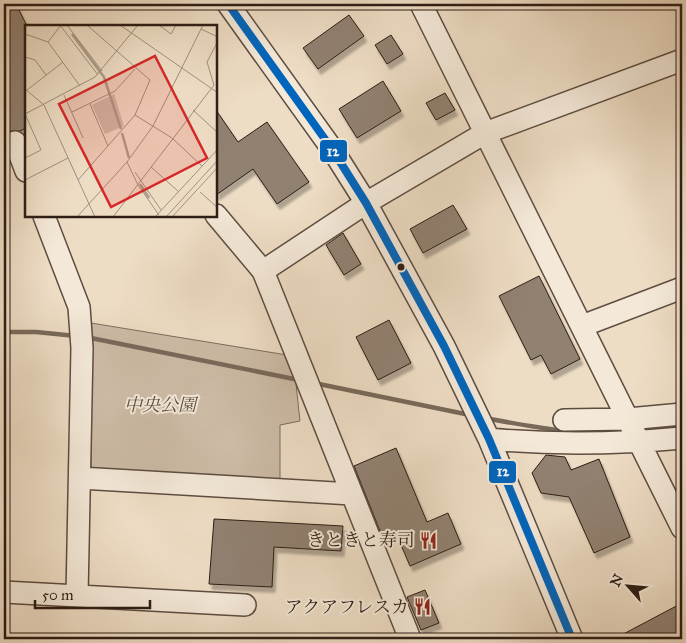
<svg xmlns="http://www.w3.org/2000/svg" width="686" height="643" font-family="'IM FELL Great Primer','Noto Serif JP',serif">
  <defs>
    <filter id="shadow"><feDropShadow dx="3" dy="5.5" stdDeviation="1" flood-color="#0004"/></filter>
  </defs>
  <rect width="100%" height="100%" fill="#eeddc5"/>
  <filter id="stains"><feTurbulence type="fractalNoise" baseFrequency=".004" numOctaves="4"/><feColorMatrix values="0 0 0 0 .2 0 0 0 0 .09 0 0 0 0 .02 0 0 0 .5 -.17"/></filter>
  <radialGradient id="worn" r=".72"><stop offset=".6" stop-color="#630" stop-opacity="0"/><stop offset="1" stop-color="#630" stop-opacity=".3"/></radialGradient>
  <path fill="#cdbca7" stroke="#7d6c5e" d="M 91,323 L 293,356 L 300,421 L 280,425 L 280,481 L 95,471 L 91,467 Z"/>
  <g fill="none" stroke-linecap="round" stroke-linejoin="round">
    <path stroke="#79695b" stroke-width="4.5" d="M 4,332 L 36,332 L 76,336
      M 86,337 L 299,380
      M 314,383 L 470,415
      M 485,418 C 533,427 578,436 626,430"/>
  </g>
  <path fill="#918171" stroke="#2d1d15" filter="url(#shadow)" d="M 4,4 L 16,4 L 26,24 L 26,128 L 20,131 L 10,131 L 4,137 Z
    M 349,15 L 364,36 L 318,69 L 303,48 Z
    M 391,35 L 403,54 L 387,64 L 375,45 Z
    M 383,81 L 401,111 L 357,138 L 339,109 Z
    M 445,93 L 455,110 L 436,120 L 426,103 Z
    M 216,110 L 238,142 L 267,122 L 309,182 L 277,204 L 253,169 L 216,195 Z
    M 453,205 L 467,229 L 423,253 L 410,229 Z
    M 343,233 L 361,264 L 344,275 L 326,245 Z
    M 539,276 L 580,359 L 551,374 L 541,355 L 531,360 L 499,296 Z
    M 389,320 L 411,363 L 378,380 L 356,337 Z
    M 396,448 L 427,522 L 448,513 L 461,544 L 410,566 L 395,531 L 382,536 L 354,466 Z
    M 546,455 L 565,457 L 571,470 L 599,459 L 630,537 L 594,553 L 569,497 L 541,493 L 532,473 Z
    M 214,519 L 343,526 L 341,551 L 274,547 L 272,587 L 209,584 Z
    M 425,590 L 439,623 L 421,630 L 407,597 Z
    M 682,603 L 682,639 L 614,639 Z"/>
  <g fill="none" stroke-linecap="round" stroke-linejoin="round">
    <defs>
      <path id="minor" d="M 228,4 L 332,149 L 366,203 L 444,346 L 489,439 L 572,639
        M 421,4 L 682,528
        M 15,142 L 26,171
        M 216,215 L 263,271 L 410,639
        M 44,216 L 79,307 L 82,348 L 77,596
        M 263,271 L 366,203 L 485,133 L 682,60
        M 582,326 L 682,288
        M 564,420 L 628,419 L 682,414
        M 489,439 C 553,445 618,444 682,438
        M 80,478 L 352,494
        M 4,592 L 245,605"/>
    </defs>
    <use href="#minor" stroke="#5d4d41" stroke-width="24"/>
    <use href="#minor" stroke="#f4e9d9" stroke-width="21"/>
    <defs>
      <path id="bus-1" d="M 228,4 L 332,149 L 366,203 L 444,346 L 489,439 L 572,639"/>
    </defs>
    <use href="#bus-1" stroke="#f4e9d9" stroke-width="11"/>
    <use href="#bus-1" stroke="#0065bd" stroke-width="8"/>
  </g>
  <defs>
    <symbol id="restaurant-bare" viewBox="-9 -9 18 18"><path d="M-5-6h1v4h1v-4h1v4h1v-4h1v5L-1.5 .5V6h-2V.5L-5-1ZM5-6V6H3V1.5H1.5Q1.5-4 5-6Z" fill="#8f2418" stroke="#f4e9d9" stroke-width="2.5" paint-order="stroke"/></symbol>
  </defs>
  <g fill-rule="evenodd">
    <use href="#restaurant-bare" x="416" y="528" width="25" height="25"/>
    <use href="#restaurant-bare" x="410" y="594" width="25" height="25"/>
  </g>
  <circle fill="#2d1d15" stroke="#f4e9d9" stroke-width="2" cx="401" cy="267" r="4.5"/>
  <g text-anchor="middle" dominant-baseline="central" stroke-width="4" stroke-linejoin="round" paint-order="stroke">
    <g font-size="18" font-style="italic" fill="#5d4d41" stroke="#f4e9d9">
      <text x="160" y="405">中央公園</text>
    </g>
    <g font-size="18" fill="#2d1d15" stroke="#f4e9d9" text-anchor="end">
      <text x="415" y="540">きときと寿司</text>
      <text x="409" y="607">アクアフレスカ</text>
    </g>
  </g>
  <g transform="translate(25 25)">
    <rect width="192" height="192" fill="#eeddc5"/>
    <path d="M 89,69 L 99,101 L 80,109 L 67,80 Z" fill="#cdbca7"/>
    <path fill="none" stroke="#ac9c89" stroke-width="2.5" d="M 47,9 L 79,52 L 96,104M 97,108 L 104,133M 115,159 L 124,173"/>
    <path fill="none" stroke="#a1907f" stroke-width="1" d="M 35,0 L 73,50M 42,0 L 77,46M 95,0 L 193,68M 134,0 L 146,9 L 151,0M 176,4 L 193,12M 0,9 L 23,17 L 55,61M 23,17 L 36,0M 0,32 L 10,35 L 21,50M 0,64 L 19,80 L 70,192M 2,65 L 38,37M 39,70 L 58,113M 65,79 L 83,121M 168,85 L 193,108M 47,87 L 90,66 L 110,44M 0,89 L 70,52 L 113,0M 110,90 L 147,113 L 177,141M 0,133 L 16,125 L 0,89M 102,137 L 113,160 L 134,190M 126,142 L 154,167M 110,147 L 136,185M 0,155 L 43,133M 53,155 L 110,90 L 125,55 L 62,0M 175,167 L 193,183M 52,192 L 102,137 L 128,101 L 178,0M 88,192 L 189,60 L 182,37 L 193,16M 130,192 L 193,124M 141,192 L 193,135M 147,192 L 193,142"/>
    <path fill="#d62828" fill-opacity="0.15" stroke="#d62828" stroke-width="2.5" d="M 130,31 L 182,133 L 86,182 L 34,79 Z"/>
    <rect width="192" height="192" fill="none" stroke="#2d1d15" stroke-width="2.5"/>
  </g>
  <g stroke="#f4e9d9" stroke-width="2">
    <rect x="319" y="139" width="29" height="24" rx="5" fill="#0065bd"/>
    <rect x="488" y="460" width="29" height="24" rx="5" fill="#0065bd"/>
  </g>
  <g font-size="14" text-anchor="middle" font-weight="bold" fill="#fff">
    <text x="333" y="156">12</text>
    <text x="503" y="476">12</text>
  </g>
  <rect width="686" height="643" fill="none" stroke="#eeddc5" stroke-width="20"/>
  <rect x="5" y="5" width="676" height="633" fill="none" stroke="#2d1d15" stroke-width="2.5"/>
  <rect x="10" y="10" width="666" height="623" fill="none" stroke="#2d1d15"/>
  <g transform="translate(628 586) rotate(297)" stroke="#f4e9d9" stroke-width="4" paint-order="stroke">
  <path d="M0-4L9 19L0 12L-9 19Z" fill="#2d1d15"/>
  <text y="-8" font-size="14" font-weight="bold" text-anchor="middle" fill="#2d1d15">N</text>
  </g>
  <path d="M35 600v8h115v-8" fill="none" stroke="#2d1d15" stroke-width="2.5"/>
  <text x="42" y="600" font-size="15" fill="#2d1d15" stroke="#f4e9d9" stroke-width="4" paint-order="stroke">50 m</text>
  <rect width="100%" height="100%" filter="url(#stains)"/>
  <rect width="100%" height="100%" fill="url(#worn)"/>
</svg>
